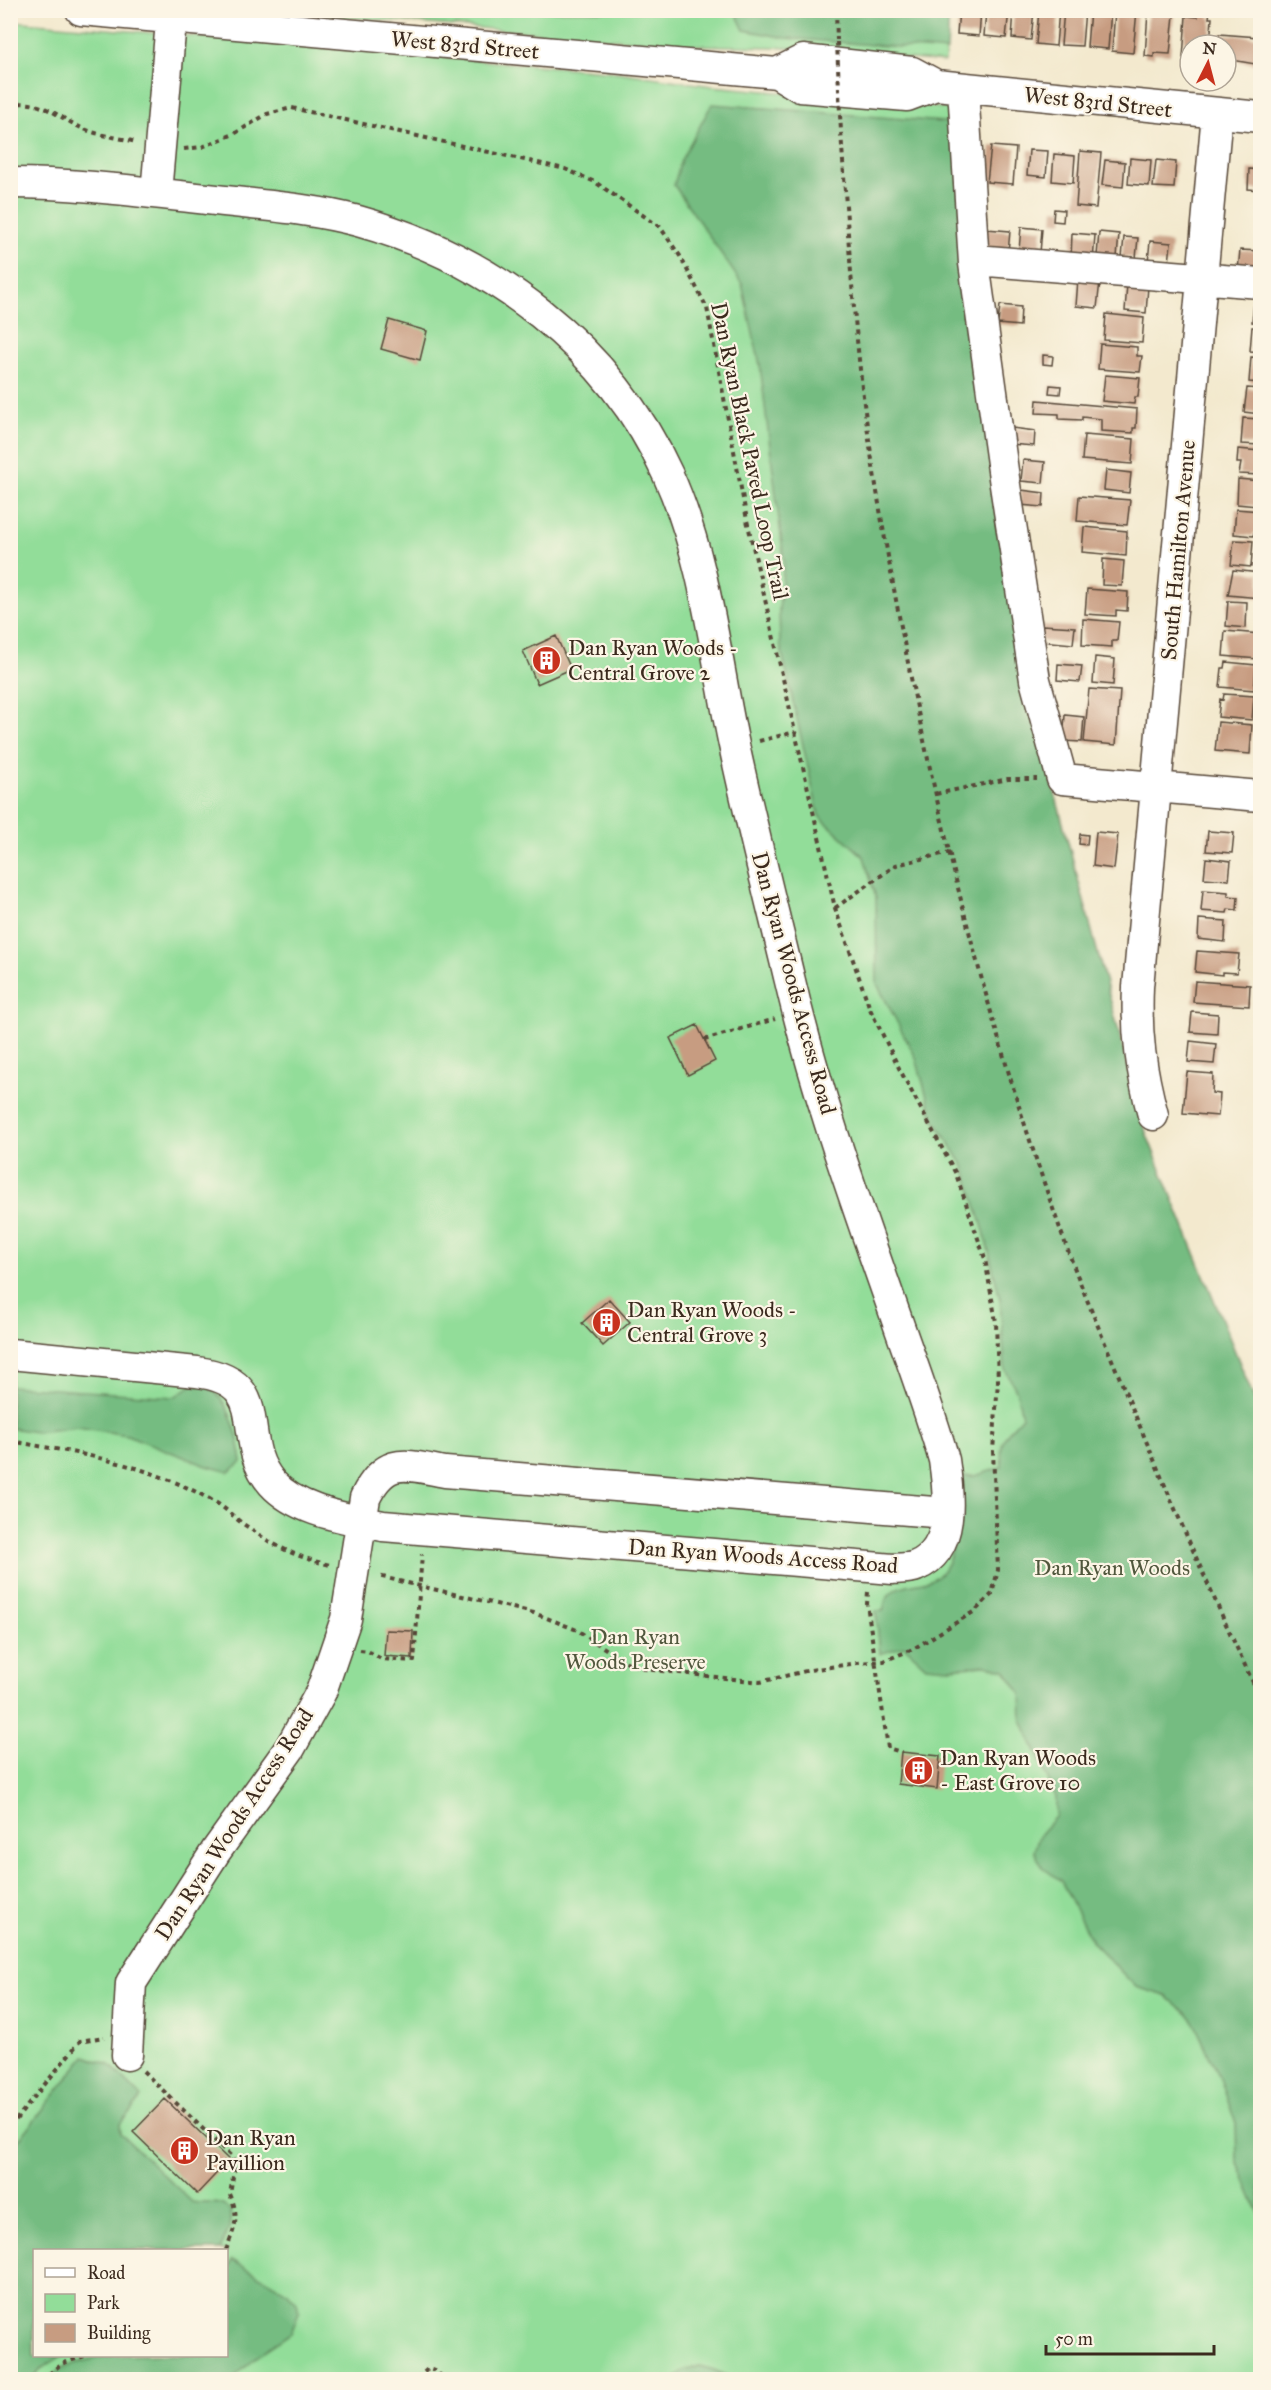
<svg xmlns="http://www.w3.org/2000/svg" width="1271" height="2390" font-family="'IM FELL Great Primer',serif">
  <rect width="100%" height="100%" fill="#fcf5e5"/>
  <filter id="ink" filterUnits="userSpaceOnUse"><feTurbulence type="fractalNoise" baseFrequency=".0167" numOctaves="2"/><feDisplacementMap in="SourceGraphic" scale="12" xChannelSelector="R" yChannelSelector="G"/><feConvolveMatrix kernelMatrix="1 2 1 2 8 2 1 2 1" color-interpolation-filters="sRGB"/></filter>
  <filter id="wash" filterUnits="userSpaceOnUse"><feTurbulence type="fractalNoise" baseFrequency=".008" numOctaves="4" result="noise"/><feDisplacementMap in="SourceGraphic" scale="24" xChannelSelector="R" yChannelSelector="G"/><feGaussianBlur stdDeviation="1.35" result="paint"/><feColorMatrix in="noise" values="0 0 0 0 0 0 0 0 0 0 0 0 0 0 0 0 0 1.4 0 .05"/><feComposite in="paint" operator="in"/></filter>
  <g filter="url(#wash)">
    <rect width="100%" height="100%" fill="#f3e9ce"/>
    <path fill="#92dd99" stroke="#66845c" stroke-width="1.5" fill-rule="evenodd" d="M 273,11 L 949,11 L 945,62 L 774,47 L 686,45 Z
      M 11,21 L 617,72 L 712,86 L 955,109 L 1051,779 L 1146,1133 L 1260,1413 L 1260,2379 L 11,2379 ZM 34,2250 L 226,2250 L 226,2356 L 34,2356 Z"/>
    <path fill="#75bc81" stroke="#587350" stroke-width="1.5" d="M 735,11 L 949,11 L 947,51 L 786,38 L 744,30 Z
      M 712,104 L 956,123 L 1051,779 L 1146,1133 L 1260,1413 L 1260,2213 L 1257,2209 L 1237,2161 L 1236,2124 L 1221,2081 L 1192,2018 L 1166,1996 L 1136,1987 L 1092,1942 L 1061,1881 L 1043,1868 L 1034,1851 L 1040,1834 L 1056,1816 L 1056,1797 L 1022,1720 L 1021,1693 L 1005,1670 L 985,1665 L 950,1668 L 926,1666 L 904,1646 L 880,1654 L 876,1611 L 883,1611 C 889,1572 927,1594 944,1569 C 959,1548 958,1501 960,1476 L 975,1476 L 1002,1467 C 999,1439 1004,1436 1022,1417 L 1017,1392 L 1005,1369 L 1000,1299 L 984,1231 L 964,1166 L 933,1118 L 916,1058 L 877,984 L 876,898 L 864,857 L 819,816 L 780,644 L 779,609 L 784,561 L 760,365 L 742,284 L 674,185 L 681,160 Z
      M 192,1385 C 196,1386 202,1385 206,1387 C 230,1396 239,1440 242,1462 L 229,1472 L 207,1466 L 127,1435 L 78,1427 L 36,1432 L 11,1428 L 10,1386 L 174,1397 Z
      M 85,2056 L 110,2065 L 142,2097 L 120,2124 L 121,2134 L 192,2202 C 208,2205 219,2199 231,2211 L 229,2229 L 220,2250 L 34,2250 L 34,2356 L 62,2356 L 42,2368 L 33,2379 L 11,2379 L 11,2150 Z
      M 232,2260 L 287,2292 L 297,2302 L 299,2313 L 291,2333 L 265,2350 L 232,2379 L 49,2379 C 79,2345 182,2356 226,2356 L 227,2271 Z
      M 699,2366 L 714,2370 L 735,2379 L 674,2379 L 682,2372 Z"/>
    <g id="blocks">
      <path fill="#c79c81" d="M 959,10 L 981,10 L 979,36 L 957,34 Z
        M 986,10 L 1009,10 L 1006,38 L 984,36 Z
        M 1014,10 L 1034,10 L 1031,40 L 1012,38 Z
        M 1039,10 L 1059,10 L 1056,46 L 1036,44 Z
        M 1064,10 L 1085,10 L 1082,46 L 1061,45 Z
        M 1090,10 L 1111,10 L 1108,49 L 1087,47 Z
        M 1115,10 L 1137,10 L 1133,53 L 1112,51 Z
        M 1198,10 L 1210,10 L 1209,18 L 1212,18 L 1210,45 L 1190,45 L 1190,59 L 1183,58 L 1186,16 L 1198,17 Z
        M 1148,12 L 1174,15 L 1170,54 L 1154,53 L 1154,57 L 1145,56 Z
        M 1219,34 L 1258,37 L 1255,64 L 1226,59 L 1226,45 L 1218,45 Z
        M 991,146 L 1016,148 L 1013,184 L 987,182 Z
        M 1029,150 L 1048,151 L 1046,177 L 1027,175 Z
        M 1080,151 L 1101,153 L 1096,208 L 1076,206 Z
        M 1054,154 L 1075,156 L 1073,183 L 1052,181 Z
        M 1130,158 L 1151,160 L 1149,186 L 1128,184 Z
        M 1105,160 L 1125,162 L 1123,187 L 1102,185 Z
        M 1156,160 L 1176,162 L 1174,188 L 1153,187 Z
        M 1249,169 L 1260,170 L 1260,190 L 1248,189 Z
        M 1054,209 L 1064,210 L 1063,222 L 1053,221 Z
        M 1021,227 L 1042,229 L 1040,253 L 1019,251 Z
        M 986,229 L 1010,231 L 1008,252 L 985,250 Z
        M 1099,232 L 1119,234 L 1117,257 L 1097,256 Z
        M 1072,233 L 1095,235 L 1093,261 L 1071,259 Z
        M 1124,237 L 1138,238 L 1136,258 L 1122,257 Z
        M 1150,241 L 1171,243 L 1169,264 L 1148,262 Z
        M 1240,250 L 1260,251 L 1260,273 L 1238,271 Z
        M 1078,279 L 1100,281 L 1097,308 L 1076,306 Z
        M 1127,284 L 1148,286 L 1146,313 L 1125,311 Z
        M 1257,297 L 1260,297 L 1260,323 L 1252,322 L 1254,302 L 1257,302 Z
        M 1000,305 L 1021,307 L 1020,326 L 998,324 Z
        M 1106,314 L 1144,318 L 1142,343 L 1104,340 Z
        M 389,320 L 427,331 L 420,360 L 381,349 Z
        M 1252,327 L 1260,327 L 1260,352 L 1250,351 Z
        M 1100,344 L 1137,347 L 1137,356 L 1142,356 L 1140,372 L 1098,369 Z
        M 1043,355 L 1053,356 L 1052,365 L 1043,364 Z
        M 1251,357 L 1260,358 L 1260,383 L 1249,382 Z
        M 1105,375 L 1140,378 L 1138,397 L 1135,397 L 1134,404 L 1102,401 Z
        M 1050,385 L 1061,386 L 1060,394 L 1049,393 Z
        M 1247,388 L 1260,389 L 1260,414 L 1244,412 Z
        M 1037,400 L 1137,409 L 1136,428 L 1133,428 L 1133,433 L 1101,431 L 1101,419 L 1082,417 L 1082,420 L 1059,419 L 1059,414 L 1036,413 Z
        M 1243,418 L 1260,419 L 1260,445 L 1241,444 Z
        M 1012,428 L 1035,431 L 1034,446 L 1010,444 Z
        M 1084,435 L 1134,439 L 1132,464 L 1082,460 Z
        M 1238,449 L 1260,451 L 1260,475 L 1239,474 L 1241,463 L 1237,463 Z
        M 1023,460 L 1045,462 L 1043,483 L 1021,481 Z
        M 1106,470 L 1131,473 L 1129,493 L 1104,490 Z
        M 1238,479 L 1260,481 L 1260,497 L 1258,497 L 1257,506 L 1237,504 Z
        M 1021,490 L 1044,493 L 1043,507 L 1020,505 Z
        M 1079,496 L 1130,500 L 1127,525 L 1077,521 Z
        M 1236,509 L 1260,511 L 1260,533 L 1254,533 L 1253,536 L 1234,534 Z
        M 1084,527 L 1127,531 L 1126,556 L 1082,552 Z
        M 1234,540 L 1253,541 L 1251,567 L 1231,565 Z
        M 1103,559 L 1124,561 L 1122,586 L 1102,585 Z
        M 1233,570 L 1260,573 L 1260,598 L 1228,595 Z
        M 1087,589 L 1128,592 L 1127,611 L 1116,610 L 1116,616 L 1085,614 Z
        M 1228,601 L 1247,602 L 1246,628 L 1226,626 Z
        M 1083,619 L 1119,622 L 1117,641 L 1112,641 L 1112,647 L 1082,645 Z
        M 1042,625 L 1075,627 L 1073,644 L 1041,641 Z
        M 1225,631 L 1260,634 L 1260,649 L 1258,649 L 1258,659 L 1223,656 Z
        M 556,636 L 571,669 L 537,684 L 523,651 Z
        M 1095,657 L 1115,659 L 1113,685 L 1093,683 Z
        M 1226,662 L 1256,665 L 1254,690 L 1220,687 L 1222,668 L 1225,668 Z
        M 1058,664 L 1082,666 L 1080,682 L 1057,680 Z
        M 1089,689 L 1120,691 L 1116,745 L 1084,742 Z
        M 1224,694 L 1254,696 L 1252,720 L 1218,717 L 1220,699 L 1223,700 Z
        M 1065,715 L 1084,717 L 1082,742 L 1063,741 Z
        M 1218,722 L 1252,725 L 1250,754 L 1215,751 Z
        M 1208,831 L 1234,833 L 1232,853 L 1206,851 Z
        M 1096,832 L 1118,834 L 1114,869 L 1093,866 Z
        M 1080,834 L 1088,835 L 1087,845 L 1079,844 Z
        M 1206,858 L 1231,861 L 1229,880 L 1204,878 Z
        M 1203,890 L 1228,892 L 1228,896 L 1238,897 L 1237,910 L 1228,909 L 1227,913 L 1201,911 Z
        M 1199,919 L 1226,921 L 1225,942 L 1198,939 Z
        M 1197,951 L 1239,954 L 1237,973 L 1222,972 L 1222,975 L 1195,972 Z
        M 1195,981 L 1250,985 L 1249,1006 L 1193,1002 Z
        M 1192,1012 L 1218,1014 L 1217,1034 L 1190,1032 Z
        M 697,1025 L 715,1061 L 688,1075 L 670,1038 Z
        M 1190,1041 L 1216,1044 L 1214,1064 L 1188,1062 Z
        M 1187,1072 L 1213,1074 L 1212,1093 L 1220,1094 L 1218,1116 L 1183,1113 Z
        M 1257,1117 L 1260,1118 L 1260,1138 L 1255,1137 Z
        M 609,1299 L 630,1322 L 603,1346 L 582,1323 Z
        M 386,1630 L 413,1631 L 412,1658 L 384,1656 Z
        M 901,1752 L 940,1756 L 937,1789 L 898,1784 Z
        M 165,2099 L 229,2160 L 197,2194 L 133,2132 Z"/>
    </g>
  </g>
  <g filter="url(#ink)">
    <use href="#blocks" fill-opacity="0" stroke="#574738" stroke-width="1.5"/>
    <g fill="none" stroke-linecap="round" stroke-linejoin="round">
      <defs>
        <path id="minor" d="M 81,10 L 777,73 L 800,87 L 907,96 L 936,85
          M 777,73 L 803,60 L 912,72 L 936,85 L 1260,117
          M 963,88 L 974,263 L 1005,485 L 1035,680 L 1062,779 L 1260,796
          M 10,183 C 76,183 143,192 207,199 C 257,205 310,208 358,221 C 491,258 610,347 668,475 C 706,559 715,655 734,745 C 751,824 771,902 790,981 C 817,1097 859,1211 898,1323 C 914,1369 931,1414 944,1460 C 949,1494 956,1550 916,1566 C 909,1569 900,1568 893,1569 L 383,1526 C 347,1518 298,1512 272,1483 C 233,1438 276,1382 197,1372 L 10,1354
          M 156,193 L 172,10
          M 974,263 L 988,261 L 1260,283
          M 1153,1115 C 1141,1071 1136,1034 1138,987 L 1217,113
          M 127,2055 L 131,1983 L 216,1851 L 290,1748 L 321,1692 L 346,1619 L 365,1498 C 386,1455 406,1465 445,1472 L 946,1513"/>
      </defs>
      <use href="#minor" stroke="#574738" stroke-width="33"/>
      <path stroke="#574738" stroke-width="4" stroke-dasharray="4.5 4.5" stroke-linecap="butt" d="M 836,10 L 837,40
        M 10,104 C 46,99 59,120 89,131 C 103,136 121,138 136,142
        M 840,115 C 846,208 852,302 863,396 C 875,489 892,581 910,673 C 949,868 999,1062 1067,1248 C 1084,1295 1104,1340 1123,1386 C 1167,1491 1211,1595 1260,1697
        M 184,149 L 202,147 L 234,134 L 267,114 L 292,108 L 565,169 L 595,182 L 660,227 L 680,256 L 707,308 L 747,520 L 835,908 L 870,1009 L 900,1070 L 956,1174 L 985,1259 L 996,1322 L 998,1381 L 993,1451 L 998,1570 L 992,1594 L 975,1611 L 913,1649 L 884,1661 L 857,1663 L 810,1670 L 760,1682 L 645,1669 L 624,1661 L 577,1630 L 534,1613 L 378,1576
        M 759,741 L 795,732
        M 936,794 L 1008,779 L 1037,779
        M 835,908 L 896,865 L 950,852
        M 704,1040 L 775,1019
        M 10,1441 C 85,1454 148,1464 215,1502 C 227,1509 236,1520 248,1527 C 273,1546 299,1558 330,1565
        M 868,1592 L 867,1604 L 888,1748 L 901,1752
        M 360,1650 L 368,1651 L 381,1659 L 414,1661 L 422,1554
        M 143,2071 L 233,2158 L 235,2165 L 230,2194 C 240,2218 235,2227 226,2250
        M 10,2127 L 80,2041 L 104,2037
        M 42,2380 L 61,2364 L 85,2356
        M 420,2380 L 422,2374 L 429,2368 L 435,2370 L 441,2376 L 441,2380"/>
      <use href="#minor" stroke="#fff" stroke-width="30"/>
      <path stroke="#574738" stroke-width="4" stroke-dasharray="4.5 4.5" stroke-linecap="butt" d="M 837,42 L 840,114"/>
    </g>
  </g>
  <defs>
    <symbol id="building-disc" viewBox="-11 -11 22 22"><circle r="9.5" fill="#c8321e" stroke="#fcf5e5"/><path d="M-4-6H4V6H1V3H-1V6H-4ZM-2.5-4.3h1.7v1.8h-1.7ZM.8-4.3h1.7v1.8H.8ZM-2.5-1h1.7V.8h-1.7ZM.8-1h1.7V.8H.8Z" fill="#fff"/></symbol>
  </defs>
  <g fill-rule="evenodd">
    <use href="#building-disc" x="530" y="644" width="33" height="33"/>
    <use href="#building-disc" x="590" y="1306" width="33" height="33"/>
    <use href="#building-disc" x="902" y="1754" width="33" height="33"/>
    <use href="#building-disc" x="168" y="2134" width="33" height="33"/>
  </g>
  <g text-anchor="middle" dominant-baseline="central" stroke-width="4.5" stroke-linejoin="round" paint-order="stroke">
    <g font-size="22" fill="#3b2a1e" stroke="#fcf5e5">
      <text transform="translate(465 45) rotate(5)">West 83rd Street</text>
      <text transform="translate(1098 102) rotate(6)">West 83rd Street</text>
      <text transform="translate(750 451) rotate(78)">Dan Ryan Black Paved Loop Trail</text>
      <text transform="translate(1178 550) rotate(-85)">South Hamilton Avenue</text>
      <text transform="translate(794 983) rotate(75)">Dan Ryan Woods Access Road</text>
      <text transform="translate(763 1556) rotate(4)">Dan Ryan Woods Access Road</text>
      <text transform="translate(234 1824) rotate(-57)">Dan Ryan Woods Access Road</text>
    </g>
    <g font-size="22" fill="#3b2a1e" stroke="#fcf5e5" text-anchor="start">
      <text x="568" y="647">Dan Ryan Woods -<tspan x="568" dy="25">Central Grove 2</tspan></text>
      <text x="627" y="1309">Dan Ryan Woods -<tspan x="627" dy="25">Central Grove 3</tspan></text>
      <text x="940" y="1757">Dan Ryan Woods<tspan x="940" dy="25">- East Grove 10</tspan></text>
      <text x="206" y="2137">Dan Ryan<tspan x="206" dy="25">Pavillion</tspan></text>
    </g>
    <g font-size="22" fill="#51573d" stroke="#fcf5e5">
      <text x="1112" y="1567">Dan Ryan Woods</text>
      <text x="635" y="1636">Dan Ryan<tspan x="635" dy="25">Woods Preserve</tspan></text>
    </g>
  </g>
  <rect width="1271" height="2390" fill="none" stroke="#fcf5e5" stroke-width="36"/>
  <rect x="33" y="2249" width="195" height="108" fill="#fcf5e5" stroke="#afa495" stroke-width="1.5"/>
  <rect x="45" y="2268" width="30" height="9" fill="#ffffff" stroke="#afa495" stroke-width="1.5"/>
  <text x="87" y="2279" font-size="18" fill="#3b2a1e">Road</text>
  <rect x="45" y="2294" width="30" height="18" fill="#92dd99" stroke="#afa495" stroke-width="1.5"/>
  <text x="87" y="2309" font-size="18" fill="#3b2a1e">Park</text>
  <rect x="45" y="2324" width="30" height="18" fill="#c79c81" stroke="#afa495" stroke-width="1.5"/>
  <text x="87" y="2339" font-size="18" fill="#3b2a1e">Building</text>
  <g transform="translate(1208 63) rotate(6)"><circle r="28" fill="#fcf5e5" stroke="#afa495" stroke-width="1.5"/>
  <path d="M0-4.5L10 22L0 15L-10 22Z" fill="#c8321e"/>
  <text y="-9" font-size="16" font-weight="bold" text-anchor="middle" fill="#3b2a1e">N</text>
  </g>
  <path d="M1046 2345v9h168v-9" fill="none" stroke="#3b2a1e" stroke-width="3"/>
  <text x="1055" y="2345" font-size="18" fill="#3b2a1e" stroke="#fcf5e5" stroke-width="4.5" paint-order="stroke">50 m</text>
</svg>
